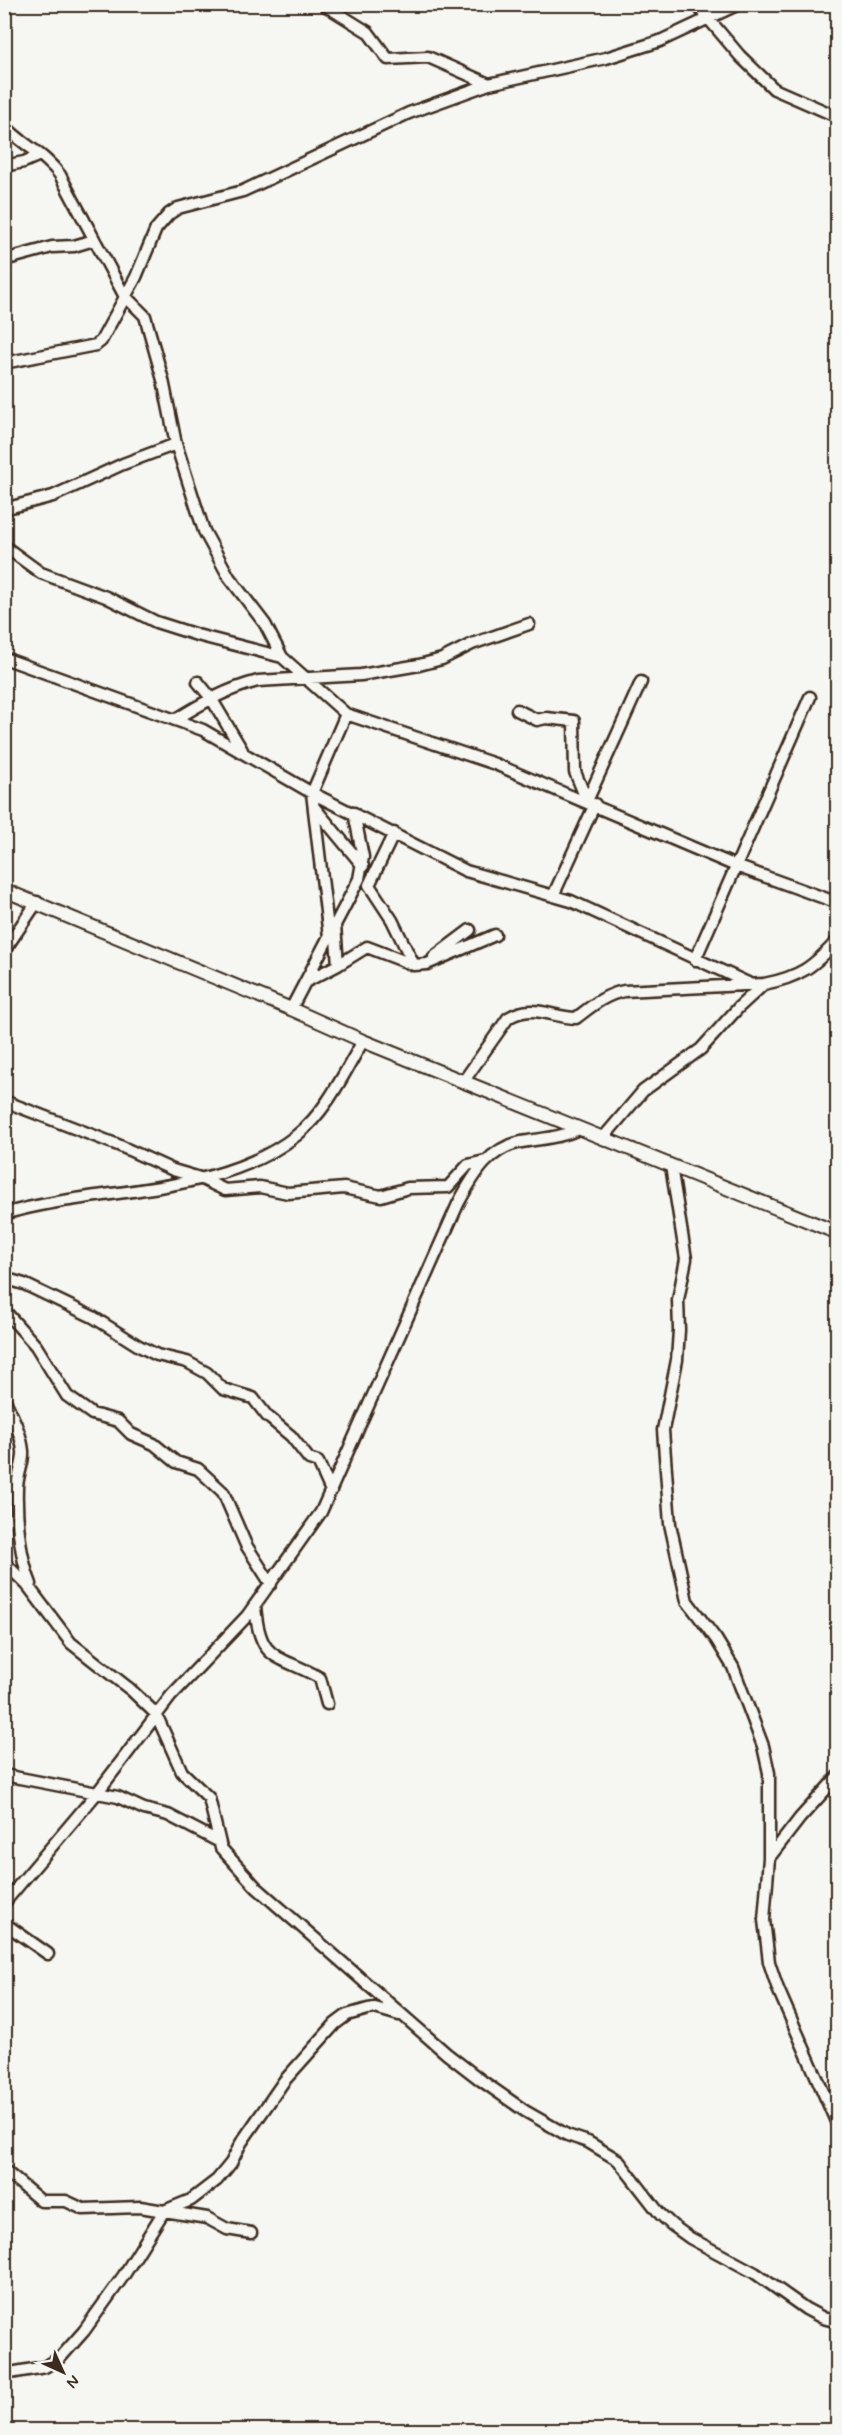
<svg xmlns="http://www.w3.org/2000/svg" width="842" height="2435" font-family="Mynerve,sans-serif">
  <rect width="100%" height="100%" fill="#f6f6f2"/>
  <filter id="ink" filterUnits="userSpaceOnUse"><feTurbulence type="fractalNoise" baseFrequency=".0167" numOctaves="2"/><feDisplacementMap in="SourceGraphic" scale="12" xChannelSelector="R" yChannelSelector="G"/><feConvolveMatrix kernelMatrix="1 2 1 2 8 2 1 2 1" color-interpolation-filters="sRGB"/></filter>
  <g filter="url(#ink)">
    <g fill="none" stroke-linecap="round" stroke-linejoin="round">
      <defs>
        <path id="minor" d="M 323,4 L 368,32 L 388,59 L 428,57 L 489,84
          M 696,4 L 740,56 L 774,89 L 838,117
          M 4,125 C 21,144 45,154 60,175 L 124,295 L 145,316 L 163,380 L 176,444 L 204,531 L 229,577 L 265,624 L 282,657 L 346,714 L 312,793 L 329,937
          M 4,166 L 24,162 L 40,155
          M 4,260 L 52,247 L 74,246 L 94,240
          M 4,363 L 96,345 L 101,341 L 136,277 L 156,229 L 169,214 L 178,208 L 243,191 L 409,113 L 489,84 L 606,58 L 660,41 L 739,4
          M 4,509 L 53,496 L 123,464 L 176,444
          M 4,546 L 41,573 L 106,597 L 156,622 L 197,635 L 282,657
          M 4,658 L 203,730 L 312,793 L 466,871 L 571,901 L 748,983
          M 198,682 L 211,698 L 242,750
          M 517,710 L 537,720 L 546,718 L 574,721 L 575,772 L 587,801
          M 346,714 L 495,764 L 736,866 L 838,903
          M 175,720 C 202,703 227,689 258,681 L 361,675 L 419,665 L 442,659 L 472,644 L 529,624
          M 587,801 L 641,682
          M 314,807 L 363,866
          M 553,896 L 595,804
          M 4,951 L 37,902
          M 434,957 L 470,930
          M 695,960 L 810,697
          M 338,965 L 367,947 L 414,965 L 392,920 L 369,885 L 394,833
          M 414,965 L 427,964 L 495,935
          M 305,982 L 338,965 L 335,925
          M 291,1009 L 359,879 L 363,857 L 354,813
          M 463,1082 L 508,1018 C 533,1003 550,1017 576,1018 C 592,1006 604,995 624,991 L 764,984 C 800,977 813,967 838,940
          M 4,1101 L 118,1145 L 173,1170 L 200,1178 L 225,1190 L 260,1187 L 288,1193 L 344,1188 L 381,1196 L 408,1188 L 448,1187 L 468,1165 L 485,1161
          M 603,1138 L 643,1091 L 701,1049 L 739,1007 L 764,984
          M 671,1166 L 686,1259 L 678,1300 L 679,1330 L 677,1360 L 663,1430 L 670,1524 L 687,1601 L 716,1639 L 733,1667 L 763,1746 L 769,1773 L 769,1858 L 764,1920 L 769,1962 L 778,1989 L 838,2126
          M 4,1214 C 97,1186 218,1198 297,1135 C 327,1111 344,1073 363,1041
          M 4,1278 L 24,1284 L 93,1317 L 139,1346 L 157,1355 L 187,1362 L 207,1373 L 223,1389 L 253,1398 L 267,1416 L 291,1436 L 309,1459 L 318,1462 L 331,1491
          M 4,1310 L 36,1346 L 67,1396 L 92,1414 L 118,1421 L 131,1434 L 154,1444 L 176,1462 L 198,1469 L 223,1492 L 246,1545 L 271,1584
          M 4,1398 C 12,1416 21,1432 23,1451 C 24,1463 17,1476 17,1488 C 16,1517 20,1558 31,1584
          M 4,1562 L 28,1586 L 71,1643 L 131,1690 L 156,1714 L 182,1772 L 209,1798 L 221,1848 L 256,1887 L 447,2054 L 482,2081 L 525,2111 L 567,2135 L 588,2142 L 618,2160 L 660,2214 L 672,2225 L 690,2238 L 755,2273 L 806,2309 L 823,2318 L 838,2322
          M 255,1605 C 259,1664 279,1654 320,1678 L 327,1704
          M 4,1775 L 118,1797 L 144,1809 L 168,1815 L 218,1841
          M 769,1858 L 800,1818 L 838,1776
          M 4,1903 L 97,1793 L 171,1696 L 247,1616 L 321,1512 L 458,1204 C 474,1174 490,1145 528,1141 C 547,1138 562,1137 579,1129
          M 4,1923 L 48,1954
          M 4,2170 L 41,2201 L 66,2201 L 83,2209 L 140,2207 L 207,2218 L 227,2229 L 251,2233
          M 4,2374 L 45,2367 L 61,2357 L 84,2331 L 124,2275 L 164,2211 L 191,2200 L 217,2180 L 231,2163 L 241,2143 L 284,2081 L 335,2024 L 347,2015 L 368,2009 L 375,2008 L 399,2015"/>
        <path id="major" d="M 4,890 L 291,1009 L 363,1041 L 838,1233"/>
      </defs>
      <use href="#minor" stroke="#3b2a1e" stroke-width="15"/>
      <use href="#major" stroke="#3b2a1e" stroke-width="16"/>
      <use href="#minor" stroke="#f6f6f2" stroke-width="10"/>
      <use href="#major" stroke="#f6f6f2" stroke-width="12"/>
    </g>
  </g>
  <rect width="842" height="2435" fill="none" stroke="#f6f6f2" stroke-width="24"/>
  <rect x="12" y="12" width="818" height="2411" fill="none" stroke="#3b2a1e" stroke-width="2" filter="url(#ink)"/>
  <g transform="translate(63 2372) rotate(135)" stroke="#f6f6f2" stroke-width="4.5" paint-order="stroke">
  <path d="M0-4.5L10 22L0 15L-10 22Z" fill="#3b2a1e"/>
  <text y="-9" font-size="16" font-weight="bold" text-anchor="middle" fill="#3b2a1e">N</text>
  </g>
</svg>
